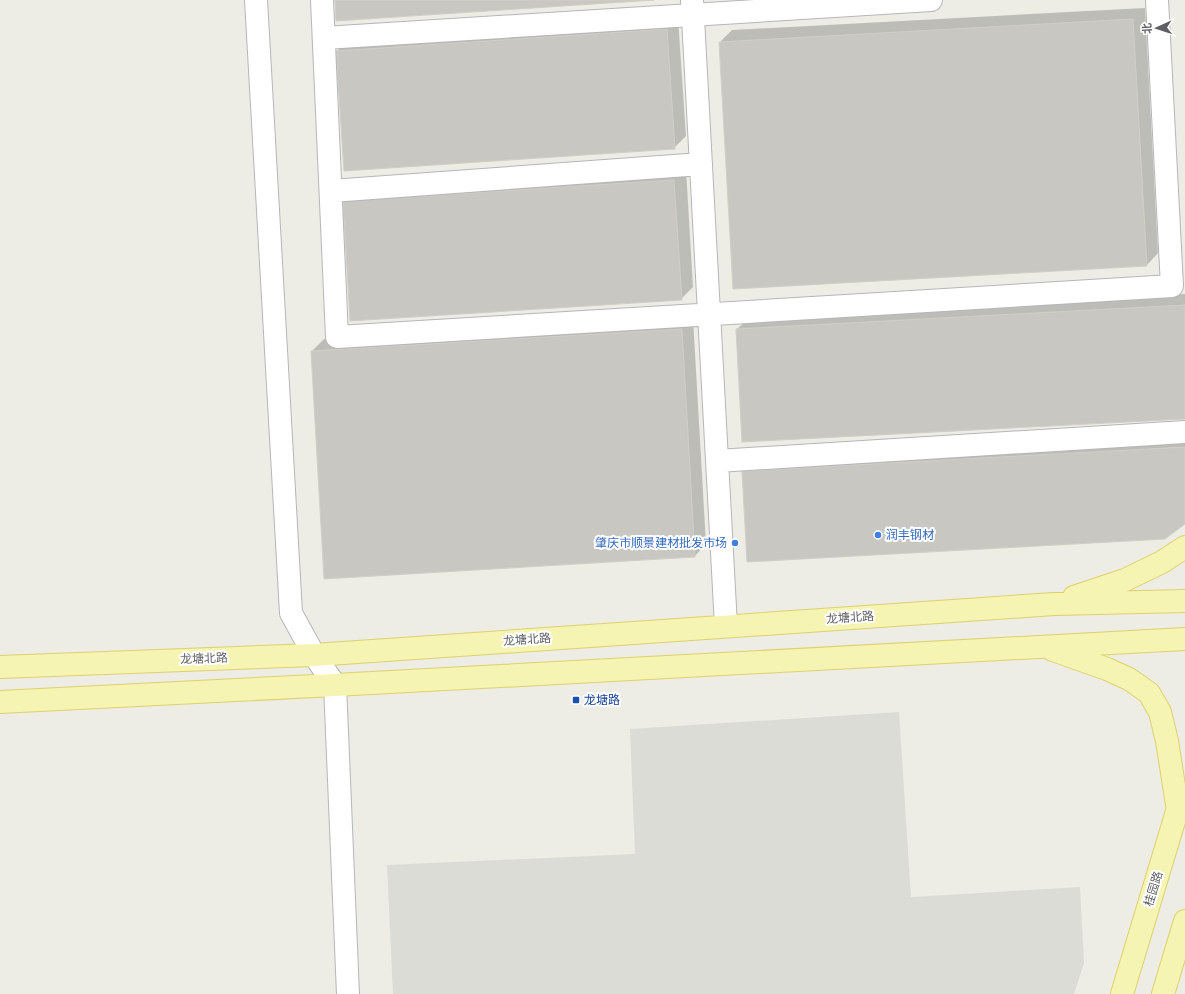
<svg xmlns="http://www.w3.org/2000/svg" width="1185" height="994" font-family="Signika,'Noto Sans SC',sans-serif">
  <rect width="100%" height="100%" fill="#edede5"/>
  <path fill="#dcdcd7" d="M 899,712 L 911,897 L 1080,887 L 1084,963 L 1074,994 L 393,994 L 387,865 L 635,854 L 630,729 Z"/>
  <path fill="#0003" d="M 1145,8 L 1158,253 L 1147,265 L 720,42 L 732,30 Z
    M 678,18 L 686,136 L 674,148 L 337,51 L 349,39 Z
    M 686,169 L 693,287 L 681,299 L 351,320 L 355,190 Z
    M 1185,294 L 1185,418 L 737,329 L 749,318 Z
    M 693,318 L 706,544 L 695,556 L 312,351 L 324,339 Z
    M 1185,437 L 1185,523 L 743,472 L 755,460 Z"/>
  <path fill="#c9c7c2" stroke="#d1cfc4" d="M 335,0 L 654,0 L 336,21 Z
    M 1133,19 L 1147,266 L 733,289 L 719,42 Z
    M 667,29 L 675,149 L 344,171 L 336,51 Z
    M 674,180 L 682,300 L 350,321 L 343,201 Z
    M 1185,305 L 1185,419 L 742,442 L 736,329 Z
    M 682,329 L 695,557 L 324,579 L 311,351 Z
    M 1185,447 L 1185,524 L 1165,539 L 747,562 L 742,471 Z"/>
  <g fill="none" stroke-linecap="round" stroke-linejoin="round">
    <defs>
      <path id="minor" d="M 256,0 L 291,613 L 314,655 L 335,685 L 348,994
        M 322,0 L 337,337 L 1172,286 L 1157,0
        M 692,0 L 726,626
        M 324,38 L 931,0
        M 331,191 L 701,164
        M 717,461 L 1185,432"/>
      <path id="major" d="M 1074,597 L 1125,580 L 1162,562 L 1185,547
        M 1053,650 L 1107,669 L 1129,679 L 1149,693 L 1160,712 L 1167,741 L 1178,811
        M 0,667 L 314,655 L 1054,604 L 1185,601
        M 0,702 L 335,685 L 1185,639
        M 1122,994 L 1181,798
        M 1163,994 L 1185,921"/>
    </defs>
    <use href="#minor" stroke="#b5b6ba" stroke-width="24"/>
    <use href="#major" stroke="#dfd06d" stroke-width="24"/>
    <use href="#minor" stroke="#fff" stroke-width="22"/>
    <use href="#major" stroke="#f5f4b3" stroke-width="22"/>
  </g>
  <g fill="#3f7fe0" stroke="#fff" stroke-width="1.5">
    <circle cx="878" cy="535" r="4"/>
    <circle cx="735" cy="543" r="4"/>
  </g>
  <rect fill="#1a4fb4" stroke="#fff" stroke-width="1.5" x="572" y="696" width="8" height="8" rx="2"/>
  <g text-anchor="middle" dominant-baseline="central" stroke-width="4" stroke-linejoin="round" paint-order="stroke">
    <g font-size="12" fill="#366cbe" stroke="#fff" text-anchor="start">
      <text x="886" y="535">润丰钢材</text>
      <text x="727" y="543" text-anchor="end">肇庆市顺景建材批发市场</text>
    </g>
    <g font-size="12" fill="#5d5f64" stroke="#fff">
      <text transform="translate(850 618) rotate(-4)">龙塘北路</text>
      <text transform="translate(527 640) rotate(-4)">龙塘北路</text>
      <text transform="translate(204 659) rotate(-2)">龙塘北路</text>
      <text transform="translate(1154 889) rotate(-73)">桂园路</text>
    </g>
    <g font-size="12" fill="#164399" stroke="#fff" text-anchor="start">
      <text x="584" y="700">龙塘路</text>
    </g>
  </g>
  <g transform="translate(1157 28) rotate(267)" stroke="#ffffff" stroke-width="3" paint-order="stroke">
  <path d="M0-3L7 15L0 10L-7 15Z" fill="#5d5f64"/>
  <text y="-6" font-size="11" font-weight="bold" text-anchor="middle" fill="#5d5f64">北</text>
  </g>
</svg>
